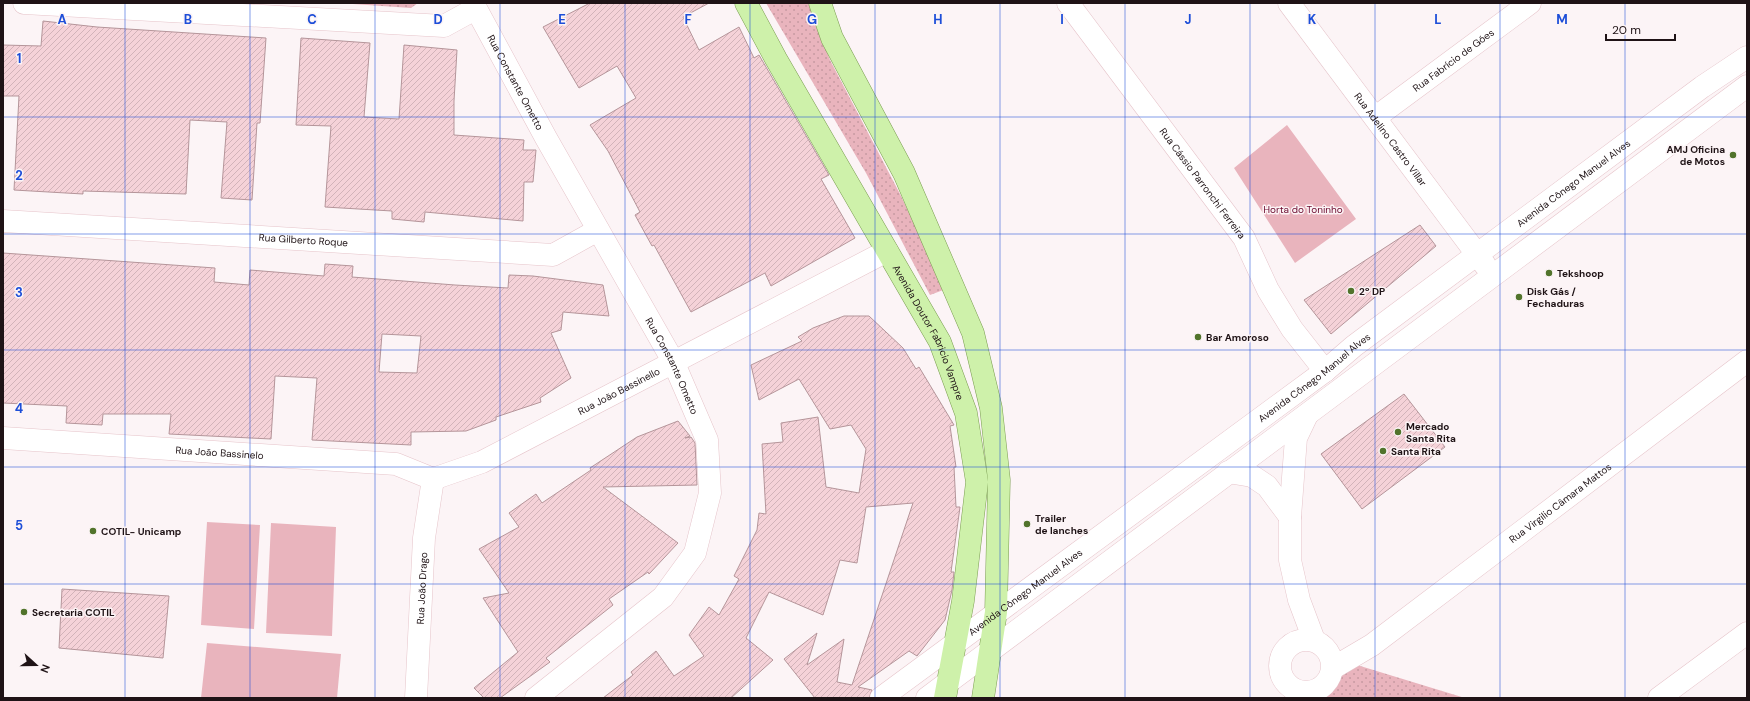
<svg xmlns="http://www.w3.org/2000/svg" width="1750" height="701" font-family="'DM Sans',sans-serif">
  <defs>
    <pattern id="grass-dots" width="8" height="8" patternUnits="userSpaceOnUse"><rect width="8" height="8" fill="#e9b4bd"/><path d="M2 2h.1M6 6h.1" fill="none" stroke="#c79aa2" stroke-width="1.8" stroke-linecap="round"/></pattern>
    <pattern id="building-hatch" width="6" height="6" patternUnits="userSpaceOnUse"><rect width="6" height="6" fill="#f5d2d8"/><path d="M-1 1l2-2M0 6l6-6M5 7l2-2" fill="none" stroke="#d2b3b9"/></pattern>
  </defs>
  <rect width="100%" height="100%" fill="#fcf4f6"/>
  <path fill="url(#grass-dots)" d="M 338,3 L 418,3 L 411,8 Z
    M 766,3 L 808,3 L 830,60 L 900,194 L 946,289 L 930,295 L 866,173 Z
    M 1357,665 L 1465,698 L 1312,698 Z"/>
  <path fill="#e9b4bd" d="M 1287,125 L 1356,219 L 1295,263 L 1234,168 Z
    M 207,522 L 260,525 L 254,629 L 201,625 Z
    M 271,523 L 336,527 L 332,636 L 266,633 Z
    M 207,643 L 341,654 L 337,698 L 201,698 Z"/>
  <path fill="url(#building-hatch)" stroke="#b5959a" fill-rule="evenodd" d="M 590,3 L 709,3 L 683,17 L 699,50 L 739,27 L 754,58 L 759,55 L 829,175 L 821,179 L 855,238 L 771,286 L 765,273 L 691,312 L 654,245 L 652,246 L 635,215 L 640,212 L 608,151 L 590,125 L 636,98 L 617,66 L 579,88 L 543,27 Z
    M 43,21 L 97,27 L 266,38 L 260,123 L 257,123 L 252,200 L 221,198 L 227,122 L 190,120 L 186,194 L 83,191 L 83,194 L 14,190 L 19,96 L 3,96 L 3,45 L 41,46 Z
    M 301,38 L 370,43 L 364,117 L 399,119 L 404,45 L 457,50 L 454,101 L 454,135 L 524,140 L 523,150 L 536,150 L 533,182 L 524,182 L 523,221 L 425,212 L 424,222 L 392,219 L 392,211 L 325,207 L 331,126 L 296,125 Z
    M 1420,225 L 1436,246 L 1331,334 L 1304,300 Z
    M 3,253 L 215,268 L 214,282 L 249,285 L 250,270 L 324,276 L 325,264 L 353,266 L 352,277 L 455,285 L 508,288 L 509,275 L 533,276 L 603,285 L 609,316 L 563,312 L 561,330 L 551,333 L 571,378 L 540,398 L 541,402 L 496,417 L 496,420 L 466,431 L 411,432 L 411,445 L 312,440 L 317,378 L 275,376 L 271,439 L 169,434 L 171,414 L 103,414 L 102,425 L 66,423 L 67,406 L 3,403 ZM 382,334 L 421,336 L 417,373 L 379,372 Z
    M 844,316 L 869,316 L 903,348 L 916,369 L 919,367 L 954,425 L 950,426 L 956,467 L 954,467 L 956,507 L 960,507 L 951,572 L 954,572 L 952,590 L 945,620 L 917,656 L 909,651 L 858,687 L 872,690 L 869,698 L 815,698 L 784,659 L 817,633 L 807,665 L 844,639 L 837,682 L 852,685 L 913,503 L 866,507 L 857,563 L 840,560 L 823,615 L 769,592 L 746,638 L 773,660 L 731,698 L 603,698 L 633,675 L 631,672 L 656,651 L 674,676 L 704,656 L 689,635 L 709,607 L 719,615 L 739,579 L 734,576 L 757,530 L 759,513 L 766,514 L 762,444 L 783,442 L 781,423 L 818,417 L 826,487 L 859,493 L 866,449 L 851,425 L 830,429 L 799,379 L 759,400 L 751,365 L 802,341 L 798,337 L 813,328 Z
    M 1404,394 L 1445,447 L 1362,509 L 1321,454 Z
    M 678,421 L 690,436 L 685,438 L 691,437 L 695,443 L 697,485 L 603,487 L 678,543 L 649,574 L 648,572 L 609,599 L 613,605 L 546,658 L 550,662 L 500,698 L 484,698 L 474,688 L 518,652 L 483,598 L 509,593 L 479,549 L 519,527 L 509,513 L 536,494 L 542,503 L 591,470 L 590,468 L 637,437 Z
    M 62,589 L 169,596 L 163,658 L 59,648 Z"/>
  <g fill="none" stroke-linecap="round" stroke-linejoin="round">
    <defs>
      <g id="minor">
        <path d="M 24,3 L 444,26 L 475,9"/>
        <path id="s1" d="M 473,3 L 546,138 L 673,361 L 707,440 L 710,493 L 695,553 L 663,597 L 536,698"/>
        <path id="s2" d="M 1068,3 L 1244,238 L 1268,290 L 1292,329 L 1325,371"/>
        <path id="s3" d="M 1289,3 L 1485,265"/>
        <path id="s4" d="M 1376,117 L 1530,3"/>
        <path id="s5" d="M 3,221 L 553,255 L 598,230"/>
        <path d="M 1307,415 L 1296,438 L 1290,517 L 1290,560 L 1299,600 L 1314,640"/>
        <path id="s6" d="M 3,438 L 396,464 L 433,479"/>
        <path d="M 1228,472 L 1252,476 L 1267,486 L 1290,517"/>
        <path id="s7" d="M 433,479 L 482,462 L 887,251"/>
        <circle cx="1306" cy="666" r="26"/>
        <path id="s8" d="M 1333,668 L 1372,645 L 1747,361"/>
        <path id="s9" d="M 416,698 L 424,538 L 433,479"/>
        <path id="s10" d="M 881,698 L 1325,371 L 1354,346 L 1702,87 L 1747,57"/>
        <path d="M 927,698 L 1747,86"/>
        <path d="M 1659,698 L 1747,633"/>
      </g>
      <g id="major">
        <path id="s11" d="M 746,3 L 776,59 L 940,342 L 966,413 L 977,482 L 963,601 L 945,698"/>
        <path d="M 820,3 L 832,38 L 904,173 L 973,333 L 991,408 L 999,480 L 996,612 L 983,698"/>
      </g>
    </defs>
    <use href="#minor" stroke="#e6c4ca" stroke-width="23"/>
    <use href="#major" stroke="#7b9d52" stroke-width="23"/>
    <use href="#minor" stroke="#fff" stroke-width="22"/>
    <use href="#major" stroke="#cef1aa" stroke-width="22"/>
  </g>
  <path fill="none" stroke="#1d4ed8" stroke-width="1" stroke-opacity="0.55" d="M 125,3 L 125,698M 250,3 L 250,698M 375,3 L 375,698M 500,3 L 500,698M 625,3 L 625,698M 750,3 L 750,698M 875,3 L 875,698M 1000,3 L 1000,698M 1125,3 L 1125,698M 1250,3 L 1250,698M 1375,3 L 1375,698M 1500,3 L 1500,698M 1625,3 L 1625,698M 3,117 L 1747,117M 3,234 L 1747,234M 3,350 L 1747,350M 3,467 L 1747,467M 3,584 L 1747,584"/>
  <g fill="#51732b" stroke="#fcf4f6" stroke-width="1.5">
    <circle cx="1733" cy="155" r="4"/>
    <circle cx="1549" cy="273" r="4"/>
    <circle cx="1351" cy="291" r="4"/>
    <circle cx="1519" cy="297" r="4"/>
    <circle cx="1198" cy="337" r="4"/>
    <circle cx="1398" cy="432" r="4"/>
    <circle cx="1383" cy="451" r="4"/>
    <circle cx="1027" cy="524" r="4"/>
    <circle cx="93" cy="531" r="4"/>
    <circle cx="24" cy="612" r="4"/>
  </g>
  <g text-anchor="middle" dominant-baseline="central" stroke-width="3" stroke-linejoin="round" paint-order="stroke">
    <g font-size="10" fill="#1f1316" stroke="#fcf4f6">
      <text stroke="none"><textPath href="#s4" startOffset="96">Rua Fabrício de Góes</textPath></text>
      <text stroke="none"><textPath href="#s1" startOffset="90">Rua Constante Ometto</textPath></text>
      <text stroke="none"><textPath href="#s3" startOffset="170">Rua Adelino Castro Villar</textPath></text>
      <text stroke="none"><textPath href="#s2" startOffset="225">Rua Cássio Parronchi Ferreira</textPath></text>
      <text stroke="none"><textPath href="#s10" startOffset="863">Avenida Cônego Manuel Alves</textPath></text>
      <text stroke="none"><textPath href="#s5" startOffset="301">Rua Gilberto Roque</textPath></text>
      <text stroke="none"><textPath href="#s11" startOffset="377">Avenida Doutor Fabricio Vampre</textPath></text>
      <text stroke="none"><textPath href="#s1" startOffset="414">Rua Constante Ometto</textPath></text>
      <text stroke="none"><textPath href="#s10" startOffset="539">Avenida Cônego Manuel Alves</textPath></text>
      <text stroke="none"><textPath href="#s7" startOffset="206">Rua João Bassinello</textPath></text>
      <text stroke="none"><textPath href="#s6" startOffset="217">Rua João Bassinelo</textPath></text>
      <text stroke="none"><textPath href="#s8" startOffset="281">Rua Virgilio Câmara Mattos</textPath></text>
      <text stroke="none"><textPath href="#s9" startOffset="110">Rua João Drago</textPath></text>
      <text stroke="none"><textPath href="#s10" startOffset="179">Avenida Cônego Manuel Alves</textPath></text>
    </g>
    <g font-size="10" font-weight="bold" fill="#1f1316" stroke="#fcf4f6" text-anchor="start">
      <text x="1725" y="149" text-anchor="end">AMJ Oficina<tspan x="1725" dy="12">de Motos</tspan></text>
      <text x="1557" y="273">Tekshoop</text>
      <text x="1359" y="291">2º DP</text>
      <text x="1527" y="291">Disk Gás /<tspan x="1527" dy="12">Fechaduras</tspan></text>
      <text x="1206" y="337">Bar Amoroso</text>
      <text x="1406" y="426">Mercado<tspan x="1406" dy="12">Santa Rita</tspan></text>
      <text x="1391" y="451">Santa Rita</text>
      <text x="1035" y="518">Trailer<tspan x="1035" dy="12">de lanches</tspan></text>
      <text x="101" y="531">COTIL- Unicamp</text>
      <text x="32" y="612">Secretaria COTIL</text>
    </g>
    <g font-size="10" fill="#6b092e" stroke="#fcf4f6">
      <text x="1303" y="209">Horta do Toninho</text>
    </g>
  </g>
  <g font-size="13" text-anchor="middle" font-weight="bold" fill="#1d4ed8" stroke="#fcf4f6" stroke-width="3" stroke-linejoin="round" paint-order="stroke">
    <text x="62" y="24">A</text>
    <text x="188" y="24">B</text>
    <text x="312" y="24">C</text>
    <text x="438" y="24">D</text>
    <text x="562" y="24">E</text>
    <text x="688" y="24">F</text>
    <text x="812" y="24">G</text>
    <text x="938" y="24">H</text>
    <text x="1062" y="24">I</text>
    <text x="1188" y="24">J</text>
    <text x="1312" y="24">K</text>
    <text x="1438" y="24">L</text>
    <text x="1562" y="24">M</text>
    <text x="19" y="63">1</text>
    <text x="19" y="180">2</text>
    <text x="19" y="297">3</text>
    <text x="19" y="413">4</text>
    <text x="19" y="530">5</text>
  </g>
  <rect width="1750" height="701" fill="none" stroke="#1f1316" stroke-width="8"/>
  <g transform="translate(36 665) rotate(111)" stroke="#fcf4f6" stroke-width="3" paint-order="stroke">
  <path d="M0-3L7 15L0 10L-7 15Z" fill="#1f1316"/>
  <text y="-6" font-size="11" font-weight="bold" text-anchor="middle" fill="#1f1316">N</text>
  </g>
  <path d="M1606 34v6h69v-6" fill="none" stroke="#1f1316" stroke-width="2"/>
  <text x="1612" y="34" font-size="12" fill="#1f1316" stroke="#fcf4f6" stroke-width="3" paint-order="stroke">20 m</text>
</svg>
